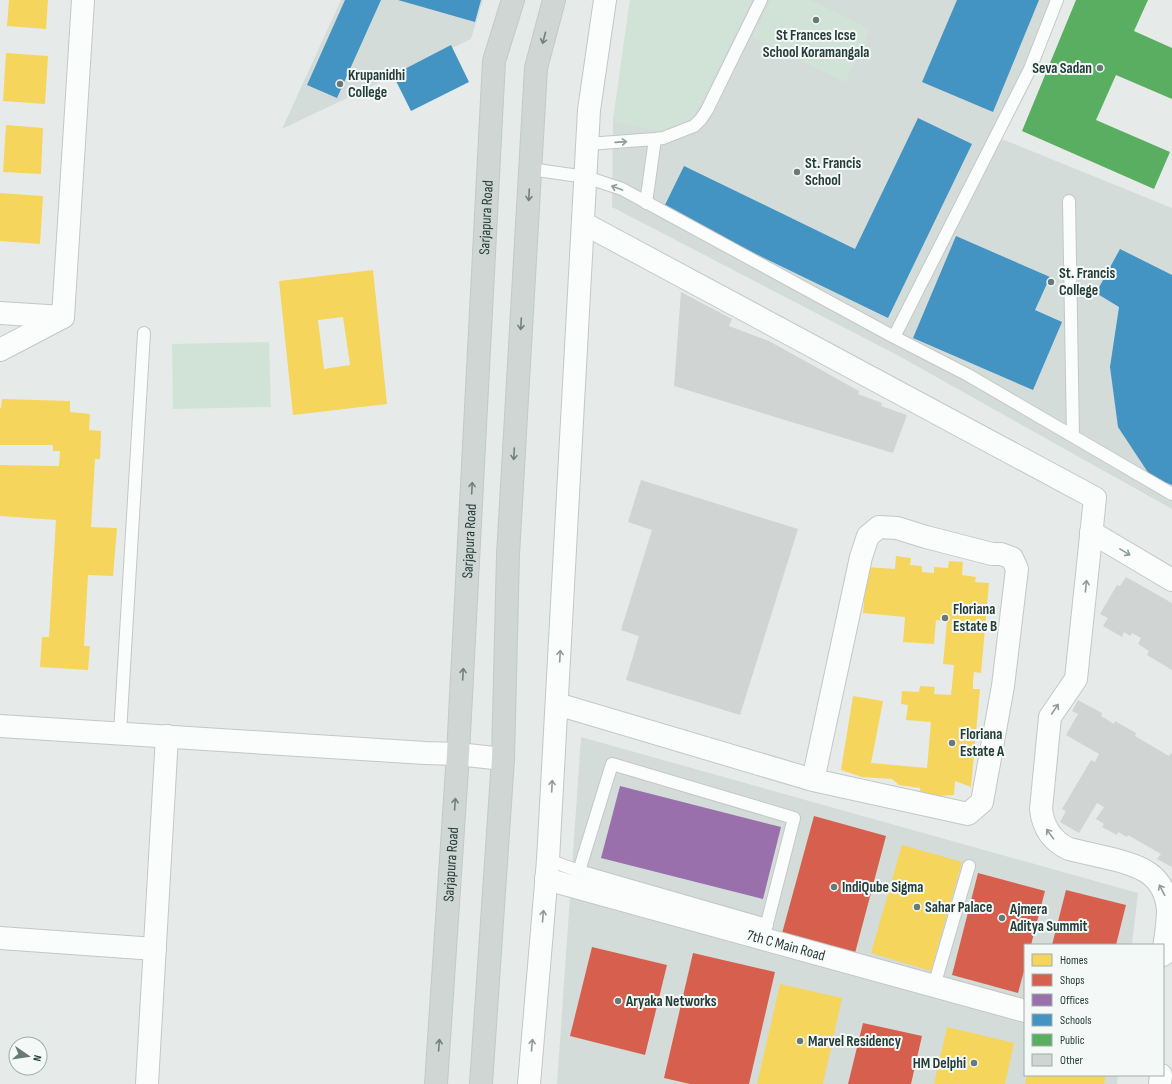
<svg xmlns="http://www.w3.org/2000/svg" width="1172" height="1084" font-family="'Sofia Sans Condensed',sans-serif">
  <rect width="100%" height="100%" fill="#e6ebe9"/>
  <path fill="#d4dcd9" d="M 341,0 L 483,0 L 471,39 L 282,129 Z
    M 630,0 L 1058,0 L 997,137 L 1172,208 L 1172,509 L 897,355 L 612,207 L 613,121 Z
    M 581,737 L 1138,893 L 1132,945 L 1025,945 L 1025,1075 L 1118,1075 L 1117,1084 L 557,1084 Z"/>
  <path fill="#d1e3d7" d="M 630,0 L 752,0 L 684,137 L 613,121 Z
    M 771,0 L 810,0 L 870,29 L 845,82 L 753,37 Z
    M 269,342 L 271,407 L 173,409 L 172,344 Z"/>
  <path fill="#f6d55c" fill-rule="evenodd" d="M 9,0 L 48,0 L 46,29 L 7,26 Z
    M 6,53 L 48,56 L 45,104 L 3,101 Z
    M 6,125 L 43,128 L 41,174 L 3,172 Z
    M 0,193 L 43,196 L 40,244 L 0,241 Z
    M 373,270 L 387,404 L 293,415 L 279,281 ZM 343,317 L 350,365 L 324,369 L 318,320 Z
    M 2,399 L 70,401 L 70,412 L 90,414 L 89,430 L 101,431 L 100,459 L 95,459 L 91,527 L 117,528 L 113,576 L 88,575 L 84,646 L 90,646 L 88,670 L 40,667 L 42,637 L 49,637 L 56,520 L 0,516 L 0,465 L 59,466 L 60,451 L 53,451 L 53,445 L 0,445 L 0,408 L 1,408 Z
    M 896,556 L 911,558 L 910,565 L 922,566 L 922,572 L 934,573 L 934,567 L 948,568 L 949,561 L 963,562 L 962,575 L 976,577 L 975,582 L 989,583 L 981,673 L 974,672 L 973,681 L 973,689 L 980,689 L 971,787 L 955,781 L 954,795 L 921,797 L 920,788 L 899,785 L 892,779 L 862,777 L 841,770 L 853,696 L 883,701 L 871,763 L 927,768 L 931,722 L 906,720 L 908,705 L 901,704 L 902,691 L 919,692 L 920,686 L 935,687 L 934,694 L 951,695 L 954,665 L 943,664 L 947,621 L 936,620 L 934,644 L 903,642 L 905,617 L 863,613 L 867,567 L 895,569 Z
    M 902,845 L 962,862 L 931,971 L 871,953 Z
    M 780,984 L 842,998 L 823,1084 L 757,1084 Z
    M 947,1027 L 1014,1043 L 1005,1084 L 934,1084 Z
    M 1027,1075 L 1106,1075 L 1104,1084 L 1025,1084 Z"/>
  <path fill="#d6604d" d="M 814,816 L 886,836 L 854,957 L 781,937 Z
    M 978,873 L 1045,891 L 1031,945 L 1025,945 L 1025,967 L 1018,993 L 952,975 Z
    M 1066,890 L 1126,905 L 1116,945 L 1052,945 Z
    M 592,947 L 667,965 L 645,1055 L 570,1036 Z
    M 693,953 L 775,972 L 749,1084 L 690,1084 L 664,1078 Z
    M 863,1023 L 922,1036 L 911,1084 L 848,1084 Z"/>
  <path fill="#9970ab" d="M 620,786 L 781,827 L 763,899 L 601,858 Z"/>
  <path fill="#4393c3" d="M 345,0 L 381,0 L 337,98 L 307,85 Z
    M 398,0 L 481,0 L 475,22 Z
    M 957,0 L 1039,0 L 993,112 L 922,82 Z
    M 451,45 L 469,82 L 411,111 L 393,75 Z
    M 918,118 L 972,144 L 888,318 L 663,209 L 684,166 L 855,249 Z
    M 956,236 L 1050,277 L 1035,310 L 1062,322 L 1033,390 L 913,338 Z
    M 1120,249 L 1172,275 L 1172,485 L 1151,477 L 1118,427 L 1110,367 L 1119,307 L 1096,293 Z"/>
  <path fill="#5aae61" d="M 1076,0 L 1148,0 L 1134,31 L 1172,48 L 1172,99 L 1116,75 L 1096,120 L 1170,152 L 1154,189 L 1022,131 Z"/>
  <path fill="#d0d4d3" d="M 681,292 L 732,319 L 729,326 L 769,341 L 859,391 L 858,394 L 882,403 L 881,406 L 907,415 L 893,453 L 674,386 Z
    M 641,480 L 798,529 L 740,715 L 626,680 L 639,636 L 621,630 L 652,530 L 628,522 Z
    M 1126,577 L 1172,603 L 1172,670 L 1147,655 L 1149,651 L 1138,644 L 1141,638 L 1132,633 L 1130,636 L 1124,632 L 1122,637 L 1103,626 L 1108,618 L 1100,614 L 1117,585 L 1120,586 Z
    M 1078,700 L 1102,713 L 1101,716 L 1114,724 L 1115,721 L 1136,733 L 1135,736 L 1169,756 L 1171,753 L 1172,754 L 1172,867 L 1157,859 L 1161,854 L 1128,835 L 1127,837 L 1118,832 L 1117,835 L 1102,827 L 1104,824 L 1096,819 L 1104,807 L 1097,803 L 1079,833 L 1060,822 L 1066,811 L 1062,809 L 1091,760 L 1095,762 L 1099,754 L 1066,735 L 1078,714 L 1072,711 Z"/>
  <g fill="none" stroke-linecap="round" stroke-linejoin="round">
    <defs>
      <path id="lane" d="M 588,144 L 655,139 L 663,138 L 694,126 L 701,119 L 707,110 L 761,0
        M 530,169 L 586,177 L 622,189 L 894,337 L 968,375 L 1172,494
        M 1069,201 L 1073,436
        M 646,203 L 655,139
        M 894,337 L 1030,69 L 1057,0
        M 120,733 L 144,333
        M 548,860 L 579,871 L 612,764 L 794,818 L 763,939
        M 579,871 L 767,925
        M 934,986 L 969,866"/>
      <g id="street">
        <path d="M 583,223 L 1095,498 L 1076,679 L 1050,717 L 1041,809 C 1043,828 1052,841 1069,849 C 1082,852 1095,855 1108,858 C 1138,865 1165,873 1168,910 C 1168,924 1165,941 1163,955"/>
        <path d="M 0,313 L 63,317"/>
        <path d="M 63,317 L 83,0"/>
        <path d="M 0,350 L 63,317"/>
        <path d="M 1091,532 L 1172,580"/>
        <path d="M 557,704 L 813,780 L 968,814 L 982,802 L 1003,686 L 1017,569 L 1012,558 L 1001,554 L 992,554 L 926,537 L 897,528 L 879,527 L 868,536 L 861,557 L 813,780"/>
        <path d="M 0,726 L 425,753 L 458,754 L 503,759"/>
        <path id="s1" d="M 546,879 L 1025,1011"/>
        <path d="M 0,938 L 155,949"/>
        <path d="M 147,1084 L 167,736"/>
        <path d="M 1160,1084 L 1161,1075"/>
      </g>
      <path id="secondary" d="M 529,1084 L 548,860 L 589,110 L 605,0"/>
      <g id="primary">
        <path id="s2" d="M 436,1084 L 458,754 L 494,61 L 513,0"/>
        <path d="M 481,1084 L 503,759 L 508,555 L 536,68 L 554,0"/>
      </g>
    </defs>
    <use href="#lane" stroke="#c3c8c6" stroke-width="14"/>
    <use href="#street" stroke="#c3c8c6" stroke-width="24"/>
    <use href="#secondary" stroke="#c2c8c6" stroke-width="24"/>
    <use href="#primary" stroke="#c2cac8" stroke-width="24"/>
    <use href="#lane" stroke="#fbfcfc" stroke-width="12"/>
    <use href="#street" stroke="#fbfcfc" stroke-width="22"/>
    <use href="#secondary" stroke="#fbfcfc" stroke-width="22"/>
    <use href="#primary" stroke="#cfd6d4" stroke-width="22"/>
  </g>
  <defs><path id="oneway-shaft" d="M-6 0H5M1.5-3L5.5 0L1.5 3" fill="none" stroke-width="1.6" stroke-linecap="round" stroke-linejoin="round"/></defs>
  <g stroke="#71827e">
    <use href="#oneway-shaft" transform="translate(544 38) rotate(105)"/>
    <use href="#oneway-shaft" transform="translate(529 195) rotate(93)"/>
    <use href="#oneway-shaft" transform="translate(521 324) rotate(93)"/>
    <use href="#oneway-shaft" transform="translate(514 454) rotate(93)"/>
    <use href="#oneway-shaft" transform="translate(472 488) rotate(-87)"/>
    <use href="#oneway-shaft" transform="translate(463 674) rotate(-87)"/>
    <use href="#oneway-shaft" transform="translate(455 804) rotate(-86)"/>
    <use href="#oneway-shaft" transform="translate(439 1045) rotate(-86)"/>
  </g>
  <g stroke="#909c9a">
    <use href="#oneway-shaft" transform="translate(621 142) rotate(-4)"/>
    <use href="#oneway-shaft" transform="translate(617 188) rotate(-160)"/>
    <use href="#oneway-shaft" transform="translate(1125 552) rotate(31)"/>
    <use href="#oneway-shaft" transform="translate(1086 586) rotate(-84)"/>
    <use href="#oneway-shaft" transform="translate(560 656) rotate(-87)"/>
    <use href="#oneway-shaft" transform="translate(1055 709) rotate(-56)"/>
    <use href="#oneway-shaft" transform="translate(552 786) rotate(-87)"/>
    <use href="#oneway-shaft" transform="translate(1050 834) rotate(-126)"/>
    <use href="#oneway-shaft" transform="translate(1162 890) rotate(-117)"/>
    <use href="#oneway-shaft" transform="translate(543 916) rotate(-85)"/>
    <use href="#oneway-shaft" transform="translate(532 1045) rotate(-85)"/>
  </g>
  <g fill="#697a76" stroke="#f4f9f7" stroke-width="1.5">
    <circle cx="816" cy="20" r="4"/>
    <circle cx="1100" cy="68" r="4"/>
    <circle cx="340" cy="84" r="4"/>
    <circle cx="797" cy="172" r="4"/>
    <circle cx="1051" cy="282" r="4"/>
    <circle cx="945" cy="618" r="4"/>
    <circle cx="952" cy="743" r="4"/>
    <circle cx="834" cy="887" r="4"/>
    <circle cx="917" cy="907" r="4"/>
    <circle cx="1002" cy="918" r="4"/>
    <circle cx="618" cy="1001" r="4"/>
    <circle cx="800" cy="1041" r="4"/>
    <circle cx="974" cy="1063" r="4"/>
  </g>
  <g text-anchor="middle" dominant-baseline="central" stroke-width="4" stroke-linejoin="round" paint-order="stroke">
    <g font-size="15" font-weight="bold" fill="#253d38" stroke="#f4f9f7" text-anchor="start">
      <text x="816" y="35" text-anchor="middle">St Frances Icse<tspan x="816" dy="17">School Koramangala</tspan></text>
      <text x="1092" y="68" text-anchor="end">Seva Sadan</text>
      <text x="348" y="75">Krupanidhi<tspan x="348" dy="17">College</tspan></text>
      <text x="805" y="163">St. Francis<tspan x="805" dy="17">School</tspan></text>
      <text x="1059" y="273">St. Francis<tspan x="1059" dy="17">College</tspan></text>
      <text x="953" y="609">Floriana<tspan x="953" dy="17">Estate B</tspan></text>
      <text x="960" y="734">Floriana<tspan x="960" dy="17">Estate A</tspan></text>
      <text x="842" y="887">IndiQube Sigma</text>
      <text x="925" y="907">Sahar Palace</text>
      <text x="1010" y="909">Ajmera<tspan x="1010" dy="17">Aditya Summit</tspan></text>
      <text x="626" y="1001">Aryaka Networks</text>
      <text x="808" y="1041">Marvel Residency</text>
      <text x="966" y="1063" text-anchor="end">HM Delphi</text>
    </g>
    <g font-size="15" fill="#253d38" stroke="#f4f9f7">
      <text stroke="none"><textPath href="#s2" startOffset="868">Sarjapura Road</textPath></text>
      <text stroke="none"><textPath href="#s2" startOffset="544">Sarjapura Road</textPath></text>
      <text stroke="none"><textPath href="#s2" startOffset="220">Sarjapura Road</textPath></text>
      <text stroke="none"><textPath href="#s1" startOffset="249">7th C Main Road</textPath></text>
    </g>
  </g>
  <rect x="1024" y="944" width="140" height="132" fill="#f4f9f7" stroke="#a1aeab"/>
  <rect x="1032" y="954" width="20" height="12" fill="#f6d55c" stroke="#a1aeab"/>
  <text x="1060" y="964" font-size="12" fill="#253d38">Homes</text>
  <rect x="1032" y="974" width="20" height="12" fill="#d6604d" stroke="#a1aeab"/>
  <text x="1060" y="984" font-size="12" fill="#253d38">Shops</text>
  <rect x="1032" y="994" width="20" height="12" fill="#9970ab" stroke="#a1aeab"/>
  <text x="1060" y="1004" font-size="12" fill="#253d38">Offices</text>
  <rect x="1032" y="1014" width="20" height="12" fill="#4393c3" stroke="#a1aeab"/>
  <text x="1060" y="1024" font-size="12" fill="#253d38">Schools</text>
  <rect x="1032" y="1034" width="20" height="12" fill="#5aae61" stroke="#a1aeab"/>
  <text x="1060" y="1044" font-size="12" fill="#253d38">Public</text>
  <rect x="1032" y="1054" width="20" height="12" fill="#d0d4d3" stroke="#a1aeab"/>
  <text x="1060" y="1064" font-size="12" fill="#253d38">Other</text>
  <g transform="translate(28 1056) rotate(103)"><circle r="19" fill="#f4f9f7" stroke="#a1aeab"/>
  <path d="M0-3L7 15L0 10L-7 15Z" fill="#697a76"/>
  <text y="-6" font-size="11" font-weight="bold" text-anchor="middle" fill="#253d38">N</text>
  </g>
</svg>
